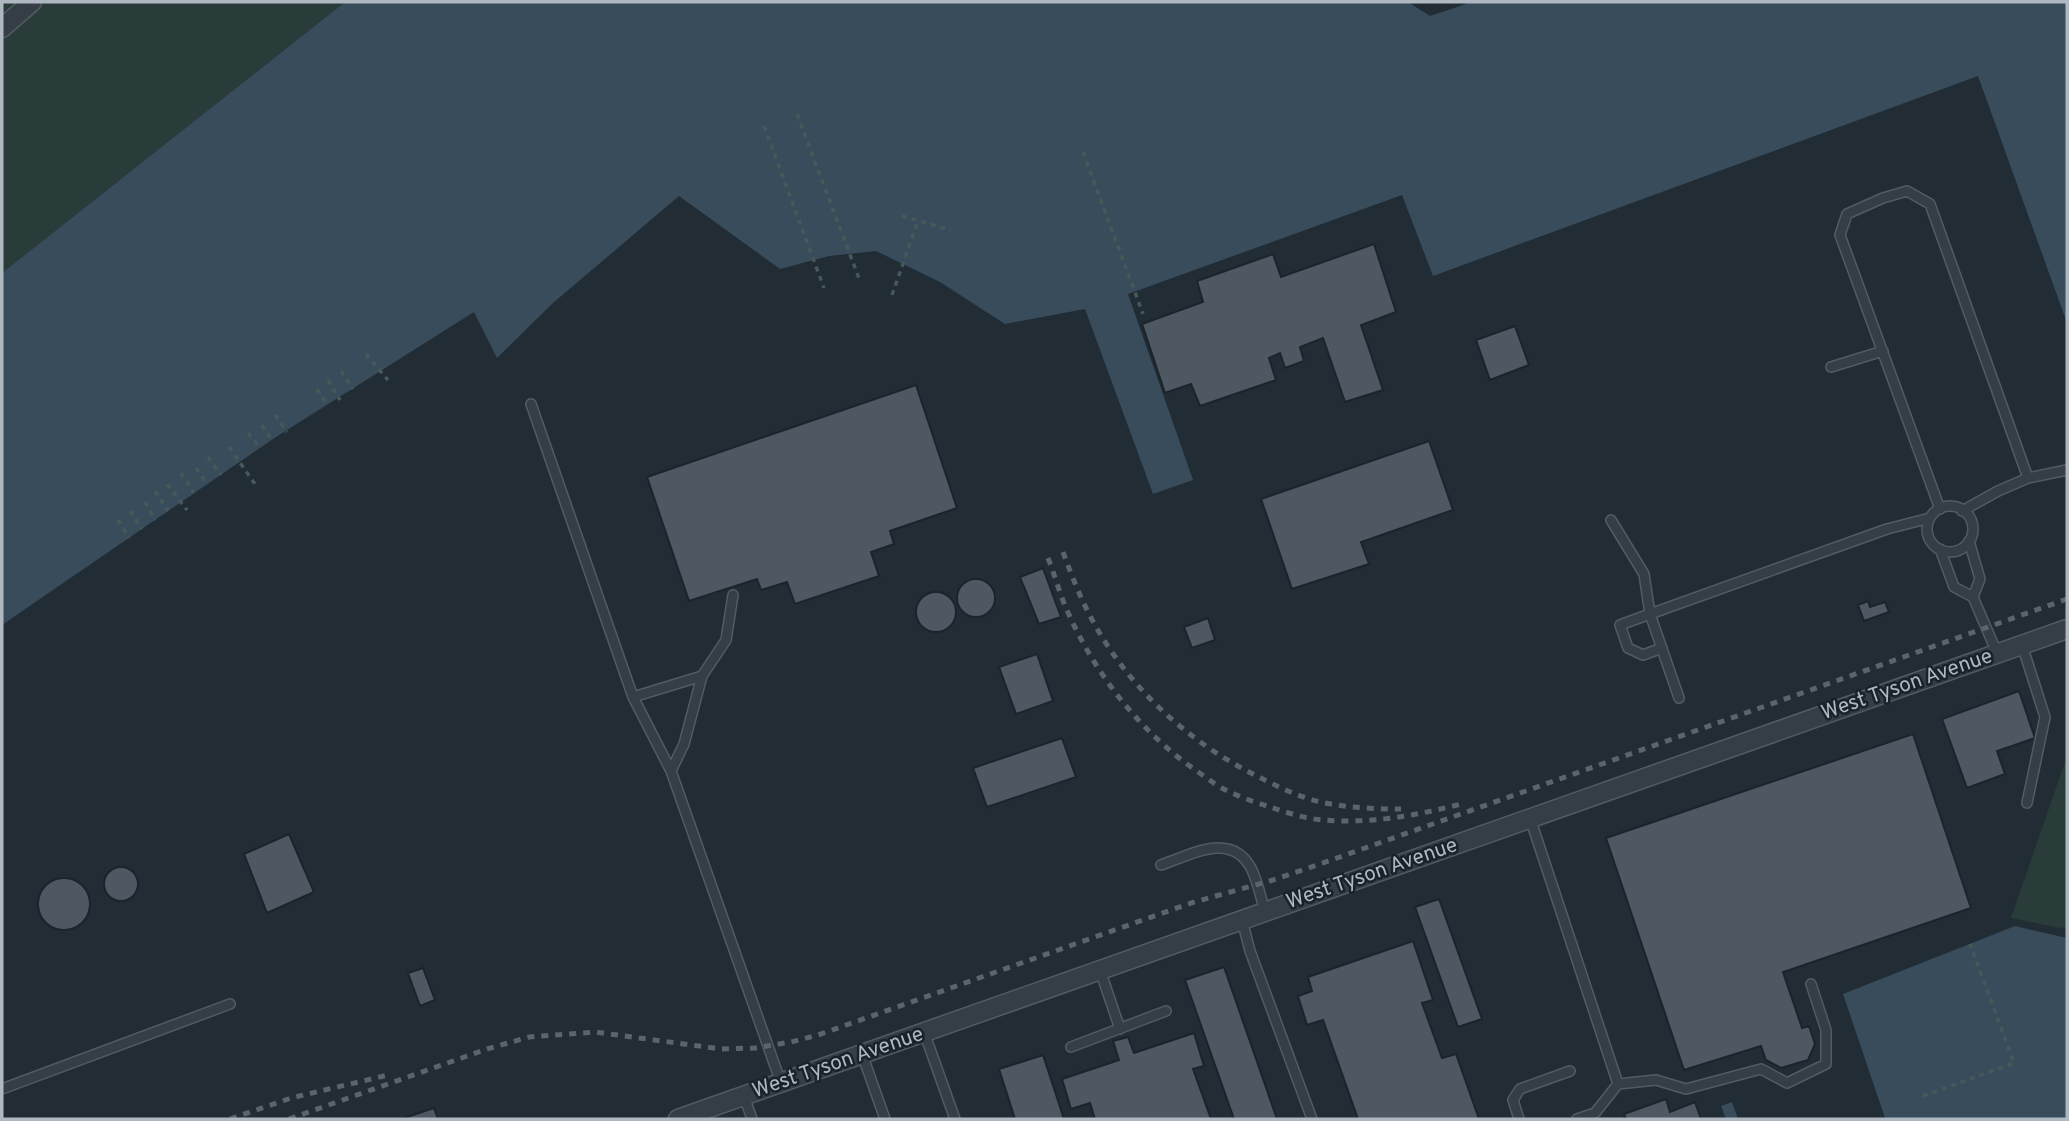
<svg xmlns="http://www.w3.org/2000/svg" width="2069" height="1121" font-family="Overpass,sans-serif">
  <rect width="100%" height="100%" fill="#212c34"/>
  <path fill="#293c39" d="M 2,2 L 345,2 L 2,273 Z
    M 2067,756 L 2067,927 L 2060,928 L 2011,918 Z"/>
  <path fill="#384c5c" d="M 345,2 L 1408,2 L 1430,16 L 1472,2 L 2067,2 L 2067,323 L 1978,76 L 1433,276 L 1402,195 L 1128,294 L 1193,480 L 1153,494 L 1085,309 L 1005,324 L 940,282 L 876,251 L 829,256 L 780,269 L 679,196 L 553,303 L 497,358 L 474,312 L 276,437 L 2,625 L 2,273 Z
    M 2015,926 L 2067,938 L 2067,1119 L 1882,1119 L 1885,1118 L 1843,994 Z
    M 1732,1102 L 1738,1119 L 1726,1119 L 1721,1106 Z"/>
  <path fill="#4d5862" stroke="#1c242b" stroke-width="2" d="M 1374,244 L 1396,312 L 1361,325 L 1383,390 L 1345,402 L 1323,338 L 1300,347 L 1304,361 L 1285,368 L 1280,353 L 1269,358 L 1276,380 L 1200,406 L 1191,384 L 1165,393 L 1142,324 L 1203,302 L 1197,281 L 1273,254 L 1281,277 Z
    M 1515,326 L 1529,365 L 1490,380 L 1476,340 Z
    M 916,385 L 957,508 L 890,531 L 894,544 L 871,552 L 879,576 L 795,604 L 787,582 L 761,590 L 757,579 L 689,601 L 647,477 Z
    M 1429,441 L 1453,510 L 1361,542 L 1369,564 L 1292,589 L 1261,499 Z
    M 1043,568 L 1061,617 L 1039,624 L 1020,577 Z
    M957 598a19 19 0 1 1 38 0a19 19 0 1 1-38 0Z
    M916 612a20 20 0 1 1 40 0a20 20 0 1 1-40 0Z
    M 1868,601 L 1870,607 L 1885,602 L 1889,612 L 1864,621 L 1858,605 Z
    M 1208,618 L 1215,640 L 1192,648 L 1184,627 Z
    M 1037,654 L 1053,701 L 1016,714 L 999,667 Z
    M 2019,691 L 2035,738 L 1997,751 L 2005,774 L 1967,788 L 1942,719 Z
    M 1913,734 L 1971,908 L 1783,972 L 1802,1028 L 1809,1026 L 1815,1044 L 1808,1060 L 1781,1068 L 1766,1060 L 1761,1046 L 1684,1070 L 1606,838 Z
    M 1062,738 L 1076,777 L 987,807 L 973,768 Z
    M 289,834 L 314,892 L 267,913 L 244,854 Z
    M104 884a17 17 0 1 1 34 0a17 17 0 1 1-34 0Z
    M38 904a26 26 0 1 1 52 0a26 26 0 1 1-52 0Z
    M 1439,899 L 1482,1019 L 1458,1027 L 1415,907 Z
    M 1413,941 L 1433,1000 L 1422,1003 L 1442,1058 L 1456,1054 L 1479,1119 L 1358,1119 L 1323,1020 L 1307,1025 L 1298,996 L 1312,991 L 1308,977 Z
    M 1224,967 L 1277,1119 L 1234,1119 L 1185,980 Z
    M 423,968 L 435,1000 L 420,1006 L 408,973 Z
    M 1194,1033 L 1204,1066 L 1193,1069 L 1211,1119 L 1095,1119 L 1090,1103 L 1071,1109 L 1062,1079 L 1119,1060 L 1113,1041 L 1128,1037 L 1134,1053 Z
    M 1043,1055 L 1064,1119 L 1015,1119 L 999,1069 Z
    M 1666,1099 L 1670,1112 L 1695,1102 L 1701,1119 L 1626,1119 L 1624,1114 Z
    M 434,1108 L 438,1119 L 401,1119 Z"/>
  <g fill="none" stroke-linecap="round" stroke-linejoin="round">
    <defs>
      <path id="lane" d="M 1831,367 L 1883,351
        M 531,404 L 633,697 L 671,771
        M1927 529a23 23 0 1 1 46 0a23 23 0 1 1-46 0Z
        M 1940,509 L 1840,235 L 1847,214 L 1883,198 L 1907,191 L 1930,204 L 2028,478 L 2067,470
        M 1962,511 L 1998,491 L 2028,478
        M 1611,520 L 1644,574 L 1650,614 L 1620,625 L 1628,648 L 1643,655 L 1662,648
        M 1969,541 L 1980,579 L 1973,597
        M 1940,549 L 1954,587 L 1973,597 L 1997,653
        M 733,595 L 726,640 L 702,676 L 684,744 L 671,771 L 781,1083
        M 2022,645 L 2045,717 L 2027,803
        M 633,697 L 702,676
        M 1679,698 L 1650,614 L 1887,529 L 1930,518
        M 1530,818 L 1618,1084 L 1656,1080 L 1686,1089 L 1761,1069 L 1787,1083 L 1826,1064 L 1826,1030 L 1811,984
        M 1161,865 C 1191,855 1232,830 1252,870 C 1258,883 1261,898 1265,912
        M 1242,920 L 1250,951 L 1312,1119
        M 1100,970 L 1120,1029
        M 924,1032 L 955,1119
        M 1071,1047 L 1166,1011
        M 862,1054 L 885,1119
        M 2,1089 L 230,1004
        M 744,1096 L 752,1119
        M 1519,1119 L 1513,1100 L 1520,1089 L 1570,1071
        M 1577,1119 L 1595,1113 L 1618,1084"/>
      <path id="street" d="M 2,28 L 32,2
        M 678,1119 L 2067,629"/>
    </defs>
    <use href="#lane" stroke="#525b62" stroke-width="12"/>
    <use href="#street" stroke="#525b62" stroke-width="21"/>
    <path stroke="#485859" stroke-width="3.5" stroke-dasharray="5 5" stroke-linecap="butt" d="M 797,114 L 860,281
      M 764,126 L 824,288
      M 1083,152 L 1143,314
      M 902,216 L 951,230
      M 892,295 L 918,221
      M 366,354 L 388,380
      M 341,371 L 353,389
      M 328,380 L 340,400
      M 317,389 L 327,405
      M 275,415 L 287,432
      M 262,425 L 272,440
      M 248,433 L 260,448
      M 229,447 L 255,484
      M 208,457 L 221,475
      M 196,468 L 207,484
      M 181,473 L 194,493
      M 167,484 L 187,510
      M 155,491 L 168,511
      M 145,502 L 155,520
      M 130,511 L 142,529
      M 118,520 L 129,538
      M 1923,1096 L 2014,1063 L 1970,944"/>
    <use href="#lane" stroke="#353d45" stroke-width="9"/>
    <use href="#street" stroke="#353d45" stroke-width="18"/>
    <path stroke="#59646d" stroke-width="5" stroke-dasharray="7 7" stroke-linecap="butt" d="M 1063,552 C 1072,577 1082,602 1095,625 C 1132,691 1190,743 1257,776 C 1280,788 1305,800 1331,804 C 1354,808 1378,809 1401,809
      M 1048,558 C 1054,573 1058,588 1064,603 C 1092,671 1140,733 1201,774 C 1210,780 1218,787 1228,791 C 1240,797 1254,802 1267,806 C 1285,812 1305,819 1324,820 C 1372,824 1419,815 1465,803
      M 230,1119 L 291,1098 L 388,1075
      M 289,1119 L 487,1049 L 529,1037 L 595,1032 L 721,1049 L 755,1048 L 791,1042 L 818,1035 L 1191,903 L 1273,880 L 1320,864 L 2067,599"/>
  </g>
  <g text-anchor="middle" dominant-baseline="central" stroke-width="5" stroke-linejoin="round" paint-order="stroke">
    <g font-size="21" fill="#afb8c1" stroke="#1a2229">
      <text transform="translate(1907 685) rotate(-19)">West Tyson Avenue</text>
      <text transform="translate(1372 874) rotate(-19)">West Tyson Avenue</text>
      <text transform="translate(838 1063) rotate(-19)">West Tyson Avenue</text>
    </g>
  </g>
  <rect width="2069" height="1121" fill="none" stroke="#afb8c1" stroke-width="7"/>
</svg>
